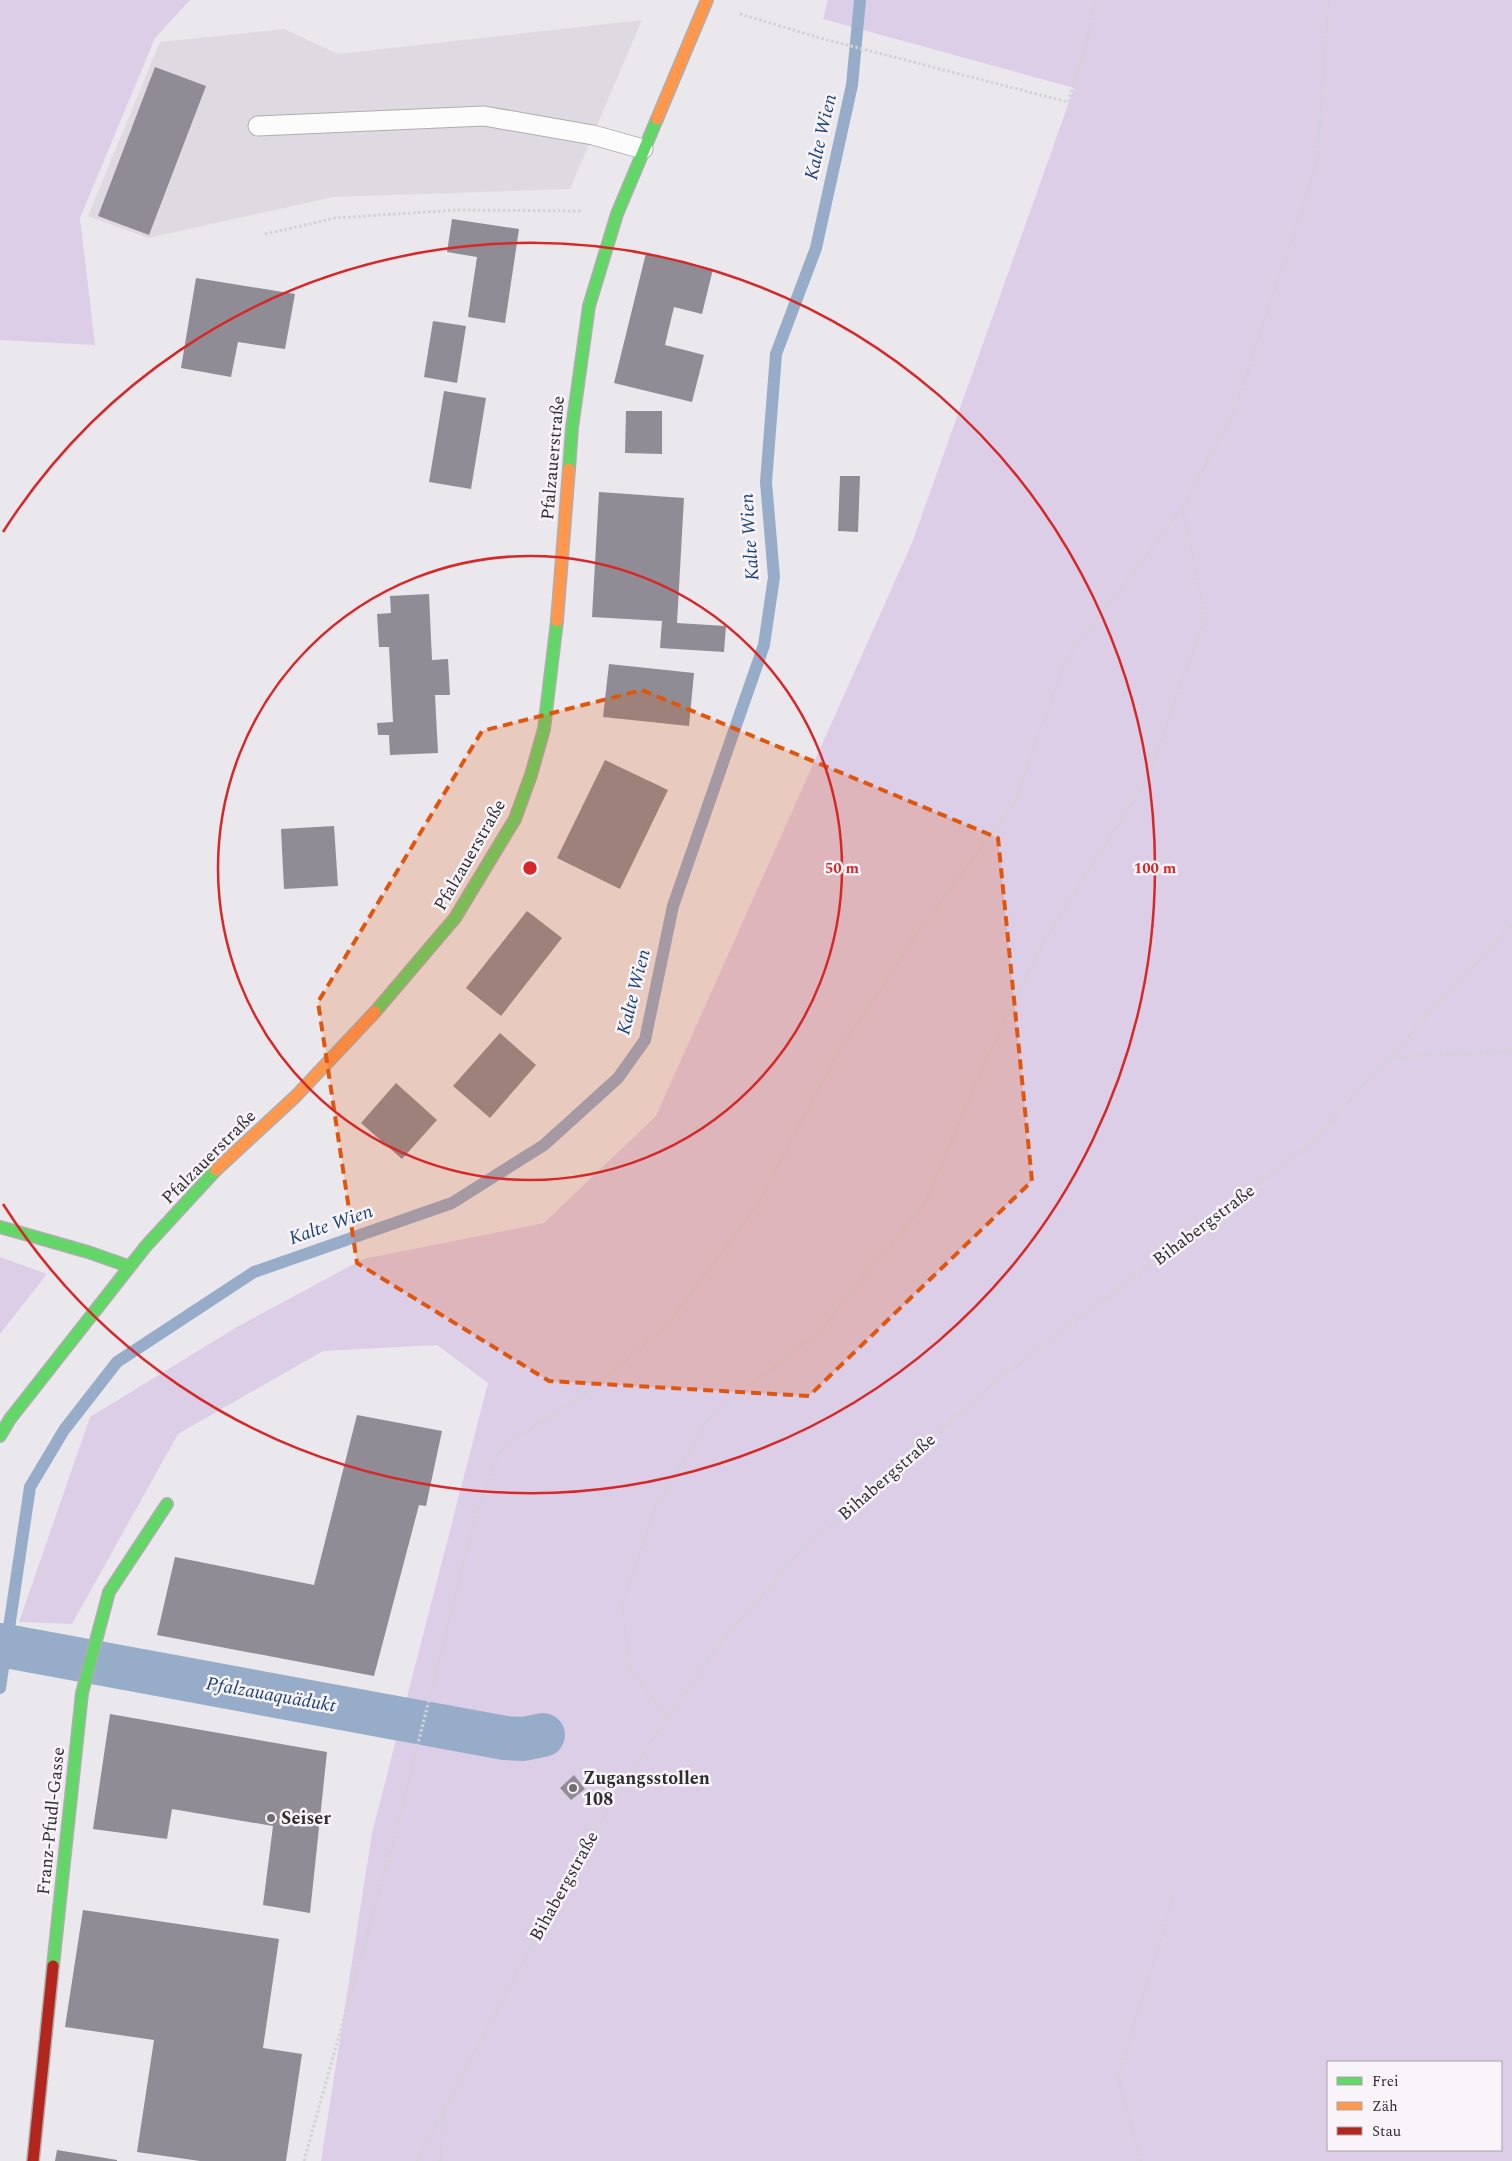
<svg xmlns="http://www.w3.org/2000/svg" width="1512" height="2161" font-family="Spectral,serif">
  <rect width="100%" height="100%" fill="#eae8ec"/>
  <path fill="#dfdae2" d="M 642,20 L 570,189 L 333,197 L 148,238 L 88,216 L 160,42 L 284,29 L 338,54 Z"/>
  <path fill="#dccee7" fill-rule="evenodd" d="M 0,0 L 190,0 L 155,38 L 80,218 L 95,345 L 0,340 Z
    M 828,0 L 1512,0 L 1512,2161 L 321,2161 L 372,1833 L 488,1383 L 437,1345 L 323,1351 L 178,1434 L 72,1624 L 19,1622 L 90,1417 L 237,1327 L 363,1259 L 544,1223 L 656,1116 L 912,543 L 1074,88 L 823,19 ZM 1328,2062 L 1501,2062 L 1501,2150 L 1328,2150 Z
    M 0,1257 L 47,1274 L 0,1334 Z"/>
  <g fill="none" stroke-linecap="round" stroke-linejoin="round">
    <path stroke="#97acc9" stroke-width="12" d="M 0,1688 L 30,1487 L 64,1430 L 117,1362 L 254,1272 L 452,1203 L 544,1145 L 618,1078 L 645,1040 L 673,906 L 764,645 L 774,577 L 766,482 L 776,354 L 816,248 L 852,85 L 860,0"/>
    <path stroke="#97acc9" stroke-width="44" d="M 0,1645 L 505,1738 L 523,1739 L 543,1735"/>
  </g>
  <path fill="#8f8c96" d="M 155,67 L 206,86 L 149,235 L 98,216 Z
    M 452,219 L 519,229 L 505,323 L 468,317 L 477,257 L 447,252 Z
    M 646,253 L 713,269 L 702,314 L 674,307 L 665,345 L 704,355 L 692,402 L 614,383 Z
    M 196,278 L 295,294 L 285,349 L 238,342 L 231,377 L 181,368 Z
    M 433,321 L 466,326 L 457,383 L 424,377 Z
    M 444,391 L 486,398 L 471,489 L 429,482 Z
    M 626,411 L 662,411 L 662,454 L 625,453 Z
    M 840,476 L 860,476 L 858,532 L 838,531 Z
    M 599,492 L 684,498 L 677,623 L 726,626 L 724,652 L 660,648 L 662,621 L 592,617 Z
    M 429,594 L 432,660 L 448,659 L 450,695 L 435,695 L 438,753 L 390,755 L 389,735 L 378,735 L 377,723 L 393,722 L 389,647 L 379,647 L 377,614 L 391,613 L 390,596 Z
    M 609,664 L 694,673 L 689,726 L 603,717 Z
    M 605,760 L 668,790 L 620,889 L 557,858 Z
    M 334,826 L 338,886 L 284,889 L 281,829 Z
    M 527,911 L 562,938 L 501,1016 L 466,988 Z
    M 500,1033 L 536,1065 L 490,1118 L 453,1086 Z
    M 396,1083 L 437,1120 L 402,1159 L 361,1123 Z
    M 357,1415 L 442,1431 L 426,1506 L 419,1505 L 374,1676 L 157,1635 L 175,1557 L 314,1585 Z
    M 110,1714 L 327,1752 L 310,1913 L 263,1905 L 273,1826 L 172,1809 L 167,1839 L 93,1829 Z
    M 574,1775 L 585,1789 L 571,1800 L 560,1788 Z
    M 83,1910 L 279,1939 L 263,2048 L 302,2054 L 286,2161 L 200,2161 L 137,2152 L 154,2040 L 65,2027 Z
    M 57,2150 L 117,2160 L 117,2161 L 55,2161 Z"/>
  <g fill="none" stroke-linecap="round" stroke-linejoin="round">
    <defs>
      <path id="lane" d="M 258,126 L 484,116 L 593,135 L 643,149"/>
      <path id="fast" d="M 569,469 L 572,428 L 589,306 L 617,214 L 657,119
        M 375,1012 L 455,918 L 515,819 L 531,775 L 544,729 L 557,621
        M 0,1227 L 88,1252 L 128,1266
        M 0,1436 L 10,1419 L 146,1246 L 216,1170
        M 53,1966 L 82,1693 L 109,1592 L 167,1504"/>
      <path id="slow" d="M 657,119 L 707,0
        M 557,621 L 569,469
        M 216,1170 L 296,1096 L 375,1012"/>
      <path id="jam" d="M 33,2161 L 53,1966"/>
    </defs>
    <use href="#lane" stroke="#aeadaf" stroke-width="21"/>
    <use href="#fast" stroke="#aeadaf" stroke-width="14"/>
    <use href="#slow" stroke="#aeadaf" stroke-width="14"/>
    <use href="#jam" stroke="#aeadaf" stroke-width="14"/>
    <path stroke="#d3d3d3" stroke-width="3" stroke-dasharray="2.5 2.5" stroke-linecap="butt" d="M 740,14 L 820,38 L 1068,102 L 1088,38 L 1095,0
      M 265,234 L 335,218 L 456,210 L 581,211
      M 1390,1057 L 1512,1052
      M 667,1719 L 630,1667 L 622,1604 L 656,1507 L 709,1418 L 820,1331 L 924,1204 L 981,1071 L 1045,939 L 1149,776 L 1205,616 L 1183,507 L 1235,409 L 1317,165 L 1329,0
      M 304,2161 L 395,1835 L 475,1517 L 500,1449 L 594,1388 L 666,1326 L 760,1200 L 837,1054 L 910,944 L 1015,802 L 1065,661 L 1182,508
      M 417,2161 L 575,1863 L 644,1752 L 719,1645 L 801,1552 L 1004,1375 L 1308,1146 L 1512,924
      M 440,2161 L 444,2109
      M 1141,2161 L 1118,2077 L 1175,1893"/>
    <use href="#lane" stroke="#fcfcfc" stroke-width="19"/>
    <use href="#fast" stroke="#63d668" stroke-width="11"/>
    <use href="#slow" stroke="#ff974d" stroke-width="11"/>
    <use href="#jam" stroke="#b3261e" stroke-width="11"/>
  </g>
  <path fill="#df570e" fill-opacity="0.2" stroke="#df570e" stroke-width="4" stroke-dasharray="10 6" stroke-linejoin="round" d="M 642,690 L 998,838 L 1032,1181 L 809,1396 L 549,1381 L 357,1263 L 318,1002 L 482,731 Z"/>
  <g fill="none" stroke="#d62828" stroke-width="2.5">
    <circle cx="530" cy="868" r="312"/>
    <path d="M3 532A625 625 0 1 1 3 1204"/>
  </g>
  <g fill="#706e71" stroke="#f8f4fa" stroke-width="2">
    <circle cx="573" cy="1788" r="5"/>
    <circle cx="271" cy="1818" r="5"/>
  </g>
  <g text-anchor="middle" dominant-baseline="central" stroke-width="5" stroke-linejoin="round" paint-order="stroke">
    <g font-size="18" fill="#2e2d2f" stroke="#f8f4fa">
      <text transform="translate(553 458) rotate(-85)">Pfalzauerstraße</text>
      <text transform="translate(470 855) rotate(-60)">Pfalzauerstraße</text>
      <text transform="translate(209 1157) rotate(-45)">Pfalzauerstraße</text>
      <text transform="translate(1204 1225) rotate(-37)">Bihabergstraße</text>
      <text transform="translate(887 1477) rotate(-41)">Bihabergstraße</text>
      <text transform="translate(51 1821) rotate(-84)">Franz-Pfudl-Gasse</text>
      <text transform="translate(564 1886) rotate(-61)">Bihabergstraße</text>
    </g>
    <g font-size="18" font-weight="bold" fill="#2e2d2f" stroke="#f8f4fa" text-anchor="start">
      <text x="583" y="1778">Zugangsstollen<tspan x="583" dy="21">108</tspan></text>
      <text x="281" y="1818">Seiser</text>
    </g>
    <g font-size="19" font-style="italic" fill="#194276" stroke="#f8f4fa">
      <text transform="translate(821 137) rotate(-77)">Kalte Wien</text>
      <text transform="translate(750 537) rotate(-94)">Kalte Wien</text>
      <text transform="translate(634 992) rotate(-76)">Kalte Wien</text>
      <text transform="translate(331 1225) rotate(-19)">Kalte Wien</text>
      <text transform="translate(271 1695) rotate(10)">Pfalzauaquädukt</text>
    </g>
  </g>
  <circle cx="530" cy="868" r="8" fill="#d62828" stroke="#f8f4fa" stroke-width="2.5"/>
  <g font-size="15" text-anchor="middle" font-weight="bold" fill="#d62828" stroke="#f8f4fa" stroke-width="5" stroke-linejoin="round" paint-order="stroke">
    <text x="842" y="873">50 m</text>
    <text x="1155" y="873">100 m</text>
  </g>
  <rect x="1327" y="2061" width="175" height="90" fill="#f8f4fa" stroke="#a7a4a9"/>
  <rect x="1337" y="2077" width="25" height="8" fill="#63d668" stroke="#a7a4a9"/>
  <text x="1372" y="2086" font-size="15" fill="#2e2d2f">Frei</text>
  <rect x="1337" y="2102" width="25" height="8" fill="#ff974d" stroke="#a7a4a9"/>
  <text x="1372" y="2111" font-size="15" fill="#2e2d2f">Zäh</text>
  <rect x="1337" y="2127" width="25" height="8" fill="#b3261e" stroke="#a7a4a9"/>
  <text x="1372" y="2136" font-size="15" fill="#2e2d2f">Stau</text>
</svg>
